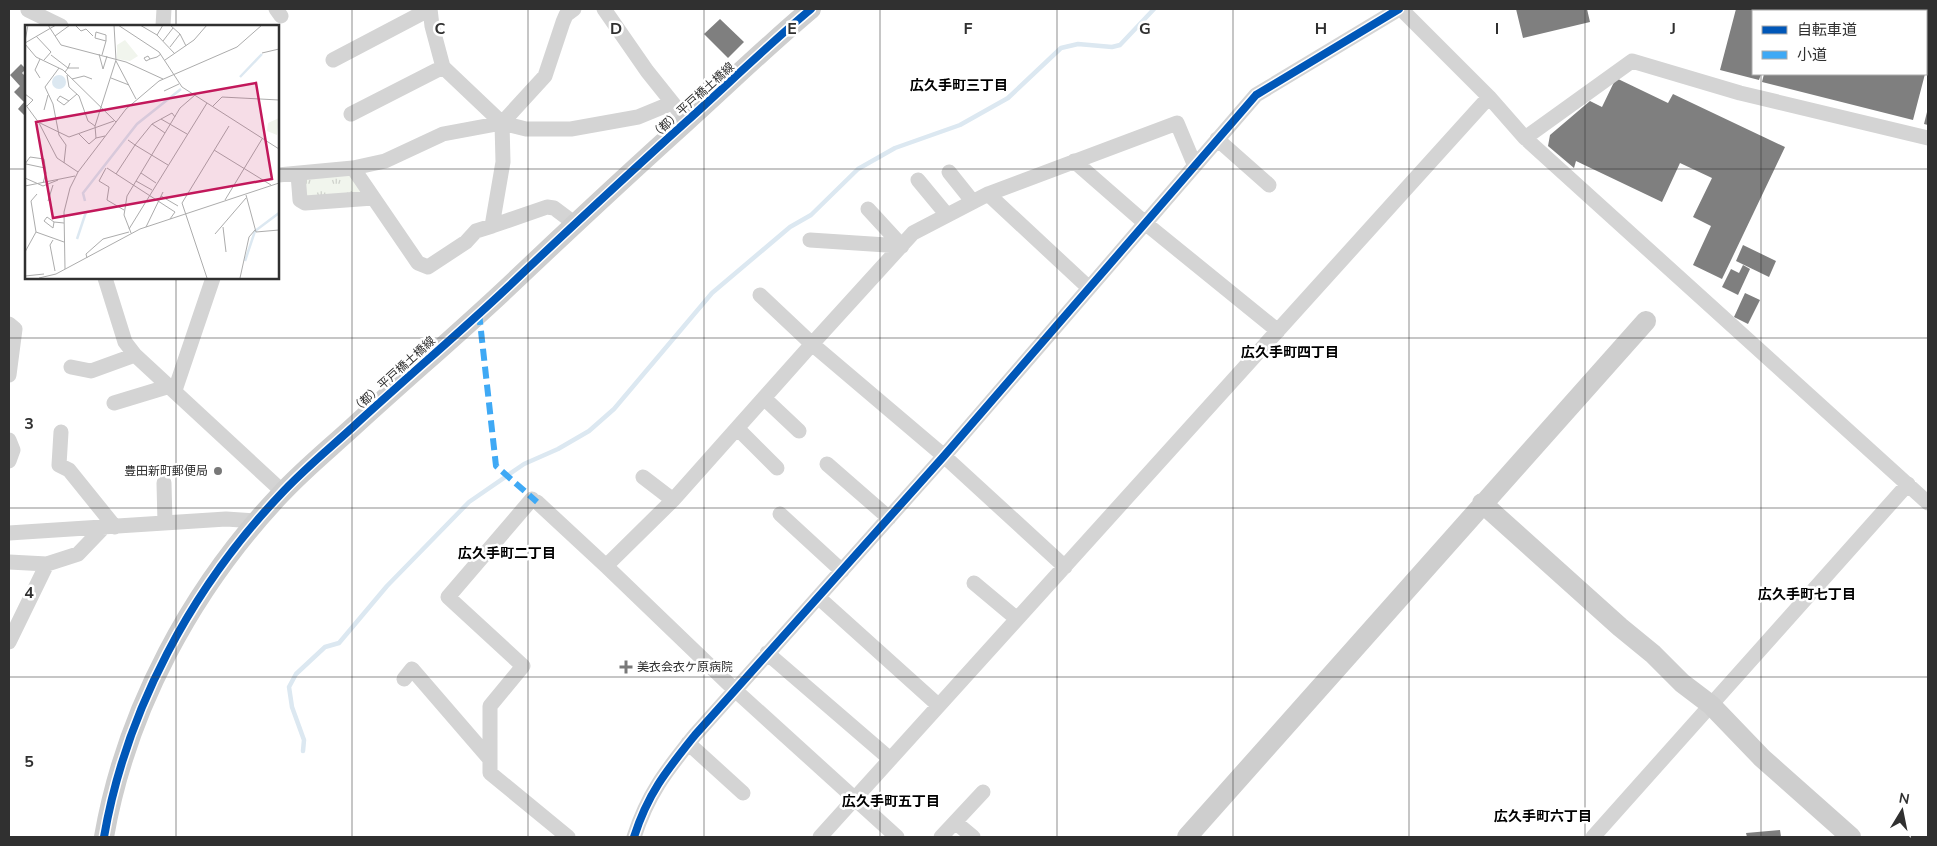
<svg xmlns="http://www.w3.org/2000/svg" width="1937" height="846" font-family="'Nunito Sans','Noto Sans JP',sans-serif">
  <defs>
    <pattern id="grass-tufts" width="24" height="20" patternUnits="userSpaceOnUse" patternTransform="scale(1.25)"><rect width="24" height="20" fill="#f1f5ed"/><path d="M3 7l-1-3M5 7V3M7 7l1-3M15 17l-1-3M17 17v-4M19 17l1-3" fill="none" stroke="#cfd2cc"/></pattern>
  </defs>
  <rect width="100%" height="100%" fill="#fff"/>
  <path fill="url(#grass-tufts)" d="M 353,168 L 373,198 L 305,203 L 298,174 Z"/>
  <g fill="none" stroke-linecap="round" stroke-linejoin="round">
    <path stroke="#dce8f1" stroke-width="4.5" d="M 303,751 L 304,740 L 292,707 L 289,687 L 296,674 L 325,647 L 339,643 L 387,586 L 469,502 L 524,464 L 558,449 L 589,431 L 614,409 L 712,293 L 790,227 L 811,215 L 858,169 L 895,148 L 960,125 L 1008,98 L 1061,48 L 1078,44 L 1112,47 L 1120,45 L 1154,9"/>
  </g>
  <path fill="#7f7f7f" d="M 1516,9 L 1587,9 L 1590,22 L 1523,38 Z
    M 1736,9 L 1777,9 L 1776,11 L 1753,11 L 1753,74 L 1761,74 L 1759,80 L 1720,70 Z
    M 1781,9 L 1928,9 L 1926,66 L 1926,11 L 1780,11 Z
    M 720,19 L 744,42 L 728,58 L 704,34 Z
    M 21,64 L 26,69 L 22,73 L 26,77 L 26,117 L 18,109 L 24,102 L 14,92 L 20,86 L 10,75 Z
    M 1764,74 L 1925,74 L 1913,120 L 1762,82 Z
    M 1616,78 L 1668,103 L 1673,94 L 1785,147 L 1722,279 L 1693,265 L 1711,226 L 1693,217 L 1712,178 L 1680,163 L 1662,202 L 1576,161 L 1574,168 L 1548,146 L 1550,135 L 1590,101 L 1602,107 Z
    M 1928,108 L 1928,125 L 1924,124 Z
    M 1743,245 L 1776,261 L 1769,277 L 1736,261 Z
    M 1743,265 L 1750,269 L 1738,295 L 1722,287 L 1731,269 L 1739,273 Z
    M 1745,293 L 1760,300 L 1748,324 L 1734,317 Z
    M 1780,830 L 1781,837 L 1747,837 L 1746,833 Z"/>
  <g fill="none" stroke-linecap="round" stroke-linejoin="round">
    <path stroke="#d4d4d4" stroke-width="15" d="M 276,9 L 281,16
      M 430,9 L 432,26 L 443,67 L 502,123
      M 604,9 L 647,71 L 687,121
      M 1401,9 L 1489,97 L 1525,138 L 1928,503
      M 28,10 L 61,26
      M 163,26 L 164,9
      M 333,60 L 430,9
      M 351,114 L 443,67
      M 1525,138 L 1632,61 L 1740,93 L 1928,138
      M 1217,139 L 1269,185
      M 1074,161 L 1145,223 L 1278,331
      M 353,168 L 418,263 L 428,267 L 466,242 L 476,231 L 492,226
      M 949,172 L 973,202
      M 298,174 L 300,200 L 305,203 L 373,198
      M 278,175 L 353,168 L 385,161 L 443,134 L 502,123 L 526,129 L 571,129 L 638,117 L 672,103
      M 918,180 L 947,215
      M 988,194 L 1177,123 L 1195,166
      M 868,209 L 902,246
      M 574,223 L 554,208 L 547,207 L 492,226 L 503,162 L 502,123 L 545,76 L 563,22 L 566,15 L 574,9
      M 810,240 L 902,246
      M 105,278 L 125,342 L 135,355 L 283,492
      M 9,324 L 15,329 L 9,375
      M 71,367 L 91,371 L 135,355
      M 175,390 L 213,278
      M 764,398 L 799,431
      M 114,403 L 170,386
      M 737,428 L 777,468
      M 61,432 L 59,465 L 69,470 L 115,527
      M 9,440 L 13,450 L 9,461
      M 827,464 L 889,518
      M 643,477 L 673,500
      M 164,483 L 165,523
      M 532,499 L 448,597 L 523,666 L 490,706 L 490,773 L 568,837
      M 537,502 L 606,566 L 735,690 L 897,837
      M 780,514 L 842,571
      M 9,533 L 226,519 L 256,521
      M 9,562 L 47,564 L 78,554 L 103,528
      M 606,566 L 673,500 L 812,344 L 760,295
      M 1065,567 L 944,456 L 812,344 L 913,233 L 988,194 L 1089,288
      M 974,583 L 1017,619
      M 818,597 L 938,705
      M 9,642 L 47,564
      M 767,653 L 890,759
      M 404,679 L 412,669 L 488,757
      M 688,743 L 743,793
      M 955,822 L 973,837
      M 634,837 C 648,793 667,770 695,735 L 944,456 L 1256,95 L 1399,9
      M 820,837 L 1489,97
      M 941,837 L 983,792
      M 1593,837 L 1908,484"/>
    <path stroke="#cecece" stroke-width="20" d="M 1482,503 L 1620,627 L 1653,654 L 1682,683 L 1711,705 L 1762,758 L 1851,837
      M 104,837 C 126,710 192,588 280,495 C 303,470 329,449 354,426 C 404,380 457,335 507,288 C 566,232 626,176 687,121 C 728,84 768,45 811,9
      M 1187,837 L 1646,321"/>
    <path stroke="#3fa9f5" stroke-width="6" stroke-dasharray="12 6" stroke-linecap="butt" d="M 479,313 L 496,466 L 537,502"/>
    <defs>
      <path id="cycleway" d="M 104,837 C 126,710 192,588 280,495 C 303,470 329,449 354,426 C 404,380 457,335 507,288 C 566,232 626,176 687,121 C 728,84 768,45 811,9
        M 634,837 C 648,793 667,770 695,735 L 944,456 L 1256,95 L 1399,9"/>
    </defs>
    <use href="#cycleway" stroke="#fff" stroke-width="11"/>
    <use href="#cycleway" stroke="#0057b8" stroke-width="8"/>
  </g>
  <path fill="none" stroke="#303030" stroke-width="1" stroke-opacity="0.55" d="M 176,9 L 176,26M 352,9 L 352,837M 528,9 L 528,837M 704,9 L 704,837M 880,9 L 880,837M 1057,9 L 1057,837M 1233,9 L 1233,837M 1409,9 L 1409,837M 1585,9 L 1585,837M 1761,9 L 1761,11M 1761,74 L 1761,837M 9,169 L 26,169M 278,169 L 1928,169M 176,278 L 176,837M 9,338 L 1928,338M 9,508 L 1928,508M 9,677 L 1928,677"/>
  <g fill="#787878" stroke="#fff" stroke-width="2">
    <circle cx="218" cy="471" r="5"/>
    <path d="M623.5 659.5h5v5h5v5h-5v5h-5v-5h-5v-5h5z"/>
  </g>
  <g text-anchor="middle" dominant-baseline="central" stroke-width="5" stroke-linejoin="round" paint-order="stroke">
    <g font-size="12" fill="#303030" stroke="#fff">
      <text transform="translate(692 101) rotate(-42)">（都）平戸橋土橋線</text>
      <text transform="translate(393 375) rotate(-42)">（都）平戸橋土橋線</text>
    </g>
    <g font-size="12" fill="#303030" stroke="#fff" text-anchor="end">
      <text x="208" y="471">豊田新町郵便局</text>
      <text x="637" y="667" text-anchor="start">美衣会衣ケ原病院</text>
    </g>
    <g font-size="14" font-weight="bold" fill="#000" stroke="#fff">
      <text x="959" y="85">広久手町三丁目</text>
      <text x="1290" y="352">広久手町四丁目</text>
      <text x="507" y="553">広久手町二丁目</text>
      <text x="1807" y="594">広久手町七丁目</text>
      <text x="891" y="801">広久手町五丁目</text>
      <text x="1543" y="816">広久手町六丁目</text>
    </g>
  </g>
  <g transform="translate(25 25)">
    <rect width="254" height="254" fill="#fff"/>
    <path d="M 254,93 L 252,110 L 242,106 L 243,98 Z" fill="#f1f5ed"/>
    <path d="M 100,15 L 113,31 L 105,36 L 92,34 L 92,20 Z" fill="#f1f5ed"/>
    <path d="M27 57a7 7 0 1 1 14 0a7 7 0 1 1-14 0Z" fill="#dce8f1"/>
    <path fill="none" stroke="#dce8f1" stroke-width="2.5" d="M 215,52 L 237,29M 60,176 L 58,168 L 112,99 L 156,64M 52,214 L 61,187M 220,236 L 230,206 L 254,188"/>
    <path fill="none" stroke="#acacac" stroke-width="1" d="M 23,0 L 36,20 L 101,37 L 138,54M 50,0 L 56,6 L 61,4 L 68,11M 93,0 L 134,27 L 157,62 L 254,124M 115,0 L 132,10M 138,0 L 132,10 L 150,29M 145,0 L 155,9 L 161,21M 11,11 L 26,27 L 19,35M 30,11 L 45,0M 0,16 L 3,0M 138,16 L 148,3M 0,18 L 31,0M 0,19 L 11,32 L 38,45 L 91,97M 145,22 L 155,9M 237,28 L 254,24M 74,29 L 78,44 L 82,31M 26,30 L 43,43 L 40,47M 77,30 L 81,16 L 70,13 L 71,7 L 81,10 L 81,16M 125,34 L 123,31 L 119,33 L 121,36 L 125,34 L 132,32 L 136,29M 140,35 L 169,15 L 182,0M 91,36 L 111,74M 45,38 L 43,43 L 54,43M 34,43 L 20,62 L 28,79 L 34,110 L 41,120 L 39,138M 42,50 L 44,62 L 54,71 L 63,96 L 70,101M 15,53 L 10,45 L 15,34M 86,53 L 104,60M 47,54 L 59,51 L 67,54M 139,66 L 154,59M 0,69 L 8,75 L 2,81M 44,76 L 35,71 L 32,75 L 39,80 L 52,69M 0,79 L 14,98 L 32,133 L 53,147M 187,82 L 197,72 L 254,75M 19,85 L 23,70M 136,94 L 162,109M 15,98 L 44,112 L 89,96M 127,99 L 147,88 L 150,92M 140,108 L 127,99 L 110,120 L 143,140M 54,109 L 64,119 L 71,113M 80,111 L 71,113 L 70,101 L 91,35 L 89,0M 189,125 L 246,160M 0,139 L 5,132 L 19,134 L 21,148 L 18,158M 1,139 L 20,143M 81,143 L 74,156 L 84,162 L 82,175 L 99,185M 82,143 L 150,187 L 145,194M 116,148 L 131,158M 91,149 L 110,120 L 103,115M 0,153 L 18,161 L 33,155M 111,156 L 127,165M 0,161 L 50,151M 221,170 L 231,207 L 254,205M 136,171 L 153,181M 200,175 L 237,114M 23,176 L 28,160M 29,197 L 28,203 L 19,196 L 22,192 L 29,197 L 39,198M 121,202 L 138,167M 198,202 L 201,227M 104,204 L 182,78M 11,207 L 39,217M 106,208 L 99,190 L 102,171 L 155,83 L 170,70M 190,209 L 221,173M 28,215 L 25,220 L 30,246M 0,227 L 11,207 L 6,176 L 12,169M 62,233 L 61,229 L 78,214 L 104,207M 40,244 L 39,187 L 45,163 L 53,147 L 101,84 L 134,56 L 212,22 L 237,0M 0,251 L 19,249M 14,253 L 31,249 L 115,204 L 254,158M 182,253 L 157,178 L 204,101M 215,253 L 224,212 L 230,205"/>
    <path fill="#c2185b" fill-opacity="0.15" stroke="#c2185b" stroke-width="2.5" d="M 231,58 L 247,154 L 28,193 L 11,97 Z"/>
    <rect width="254" height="254" fill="none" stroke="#303030" stroke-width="2.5"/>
  </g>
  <g font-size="16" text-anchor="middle" font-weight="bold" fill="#303030" stroke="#fff" stroke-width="5" stroke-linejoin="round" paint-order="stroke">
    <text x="440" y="34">C</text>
    <text x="616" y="34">D</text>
    <text x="792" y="34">E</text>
    <text x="968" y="34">F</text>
    <text x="1145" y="34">G</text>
    <text x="1321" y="34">H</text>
    <text x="1497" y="34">I</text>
    <text x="1673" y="34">J</text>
    <text x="29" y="429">3</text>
    <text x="29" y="598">4</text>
    <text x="29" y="767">5</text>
  </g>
  <rect width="1937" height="846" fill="none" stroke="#303030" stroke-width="20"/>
  <rect x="1752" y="10" width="175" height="65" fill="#ffffff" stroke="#acacac"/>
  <rect x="1762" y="26" width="25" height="8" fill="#0057b8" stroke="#acacac"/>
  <text x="1797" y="35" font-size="15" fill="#303030">自転車道</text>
  <rect x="1762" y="51" width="25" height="8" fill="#3fa9f5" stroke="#acacac"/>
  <text x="1797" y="60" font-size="15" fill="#303030">小道</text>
  <g transform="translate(1902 811) rotate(10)" stroke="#ffffff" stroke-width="4" paint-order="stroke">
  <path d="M0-4L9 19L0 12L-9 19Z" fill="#303030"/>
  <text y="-8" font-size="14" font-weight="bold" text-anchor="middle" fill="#303030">N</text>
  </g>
</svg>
